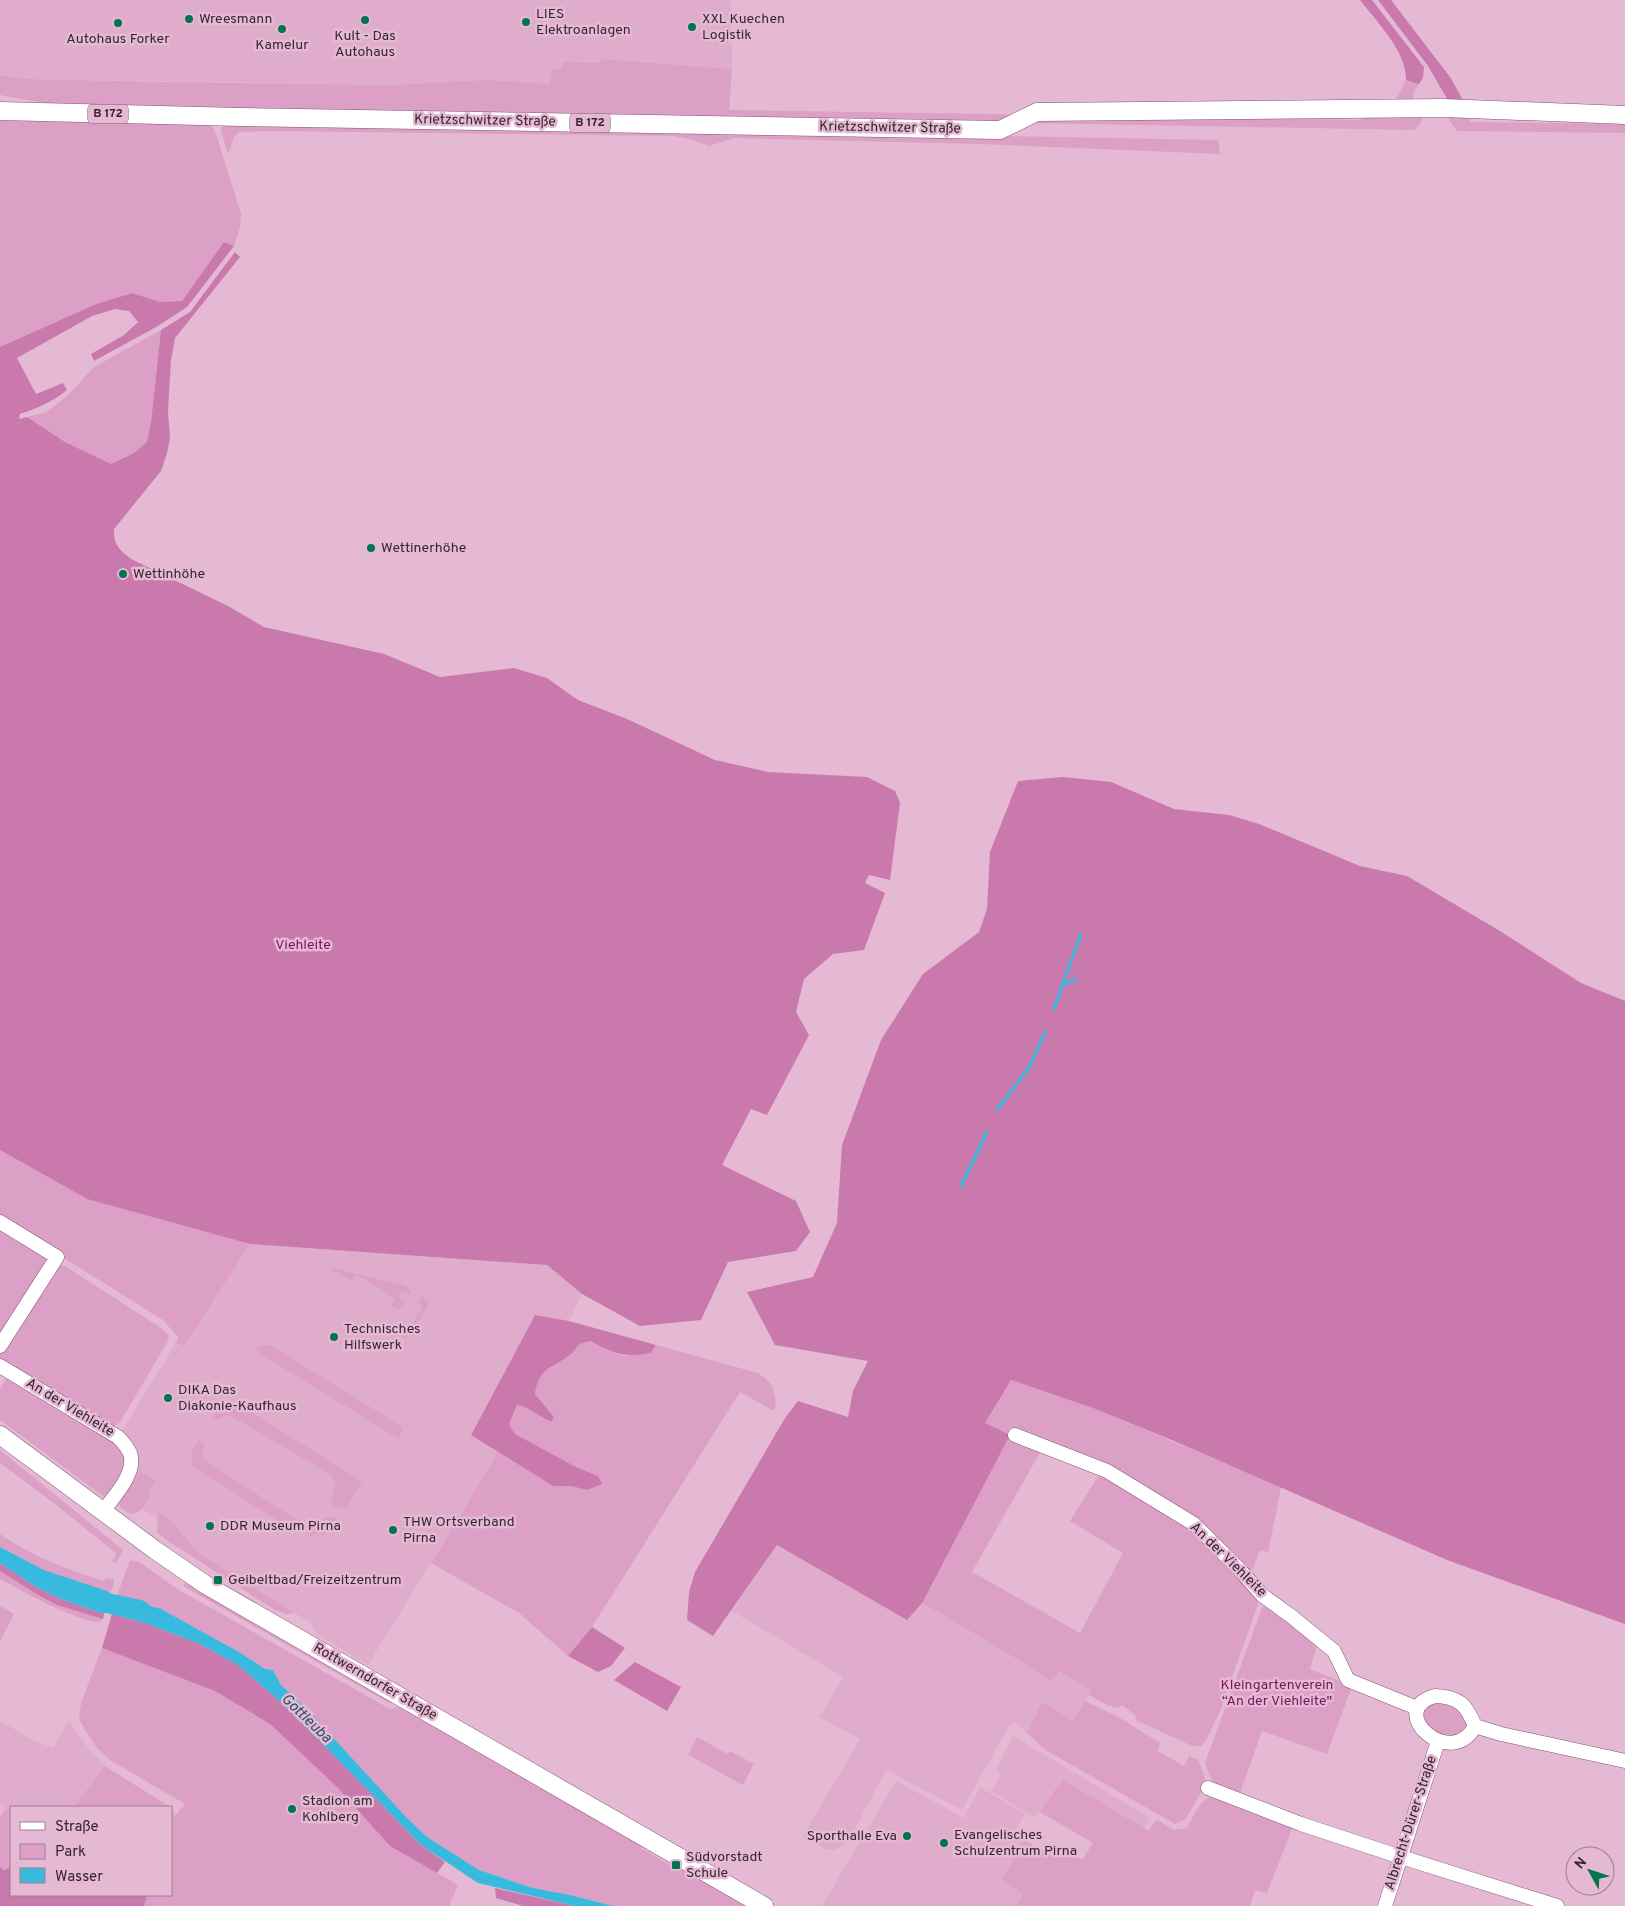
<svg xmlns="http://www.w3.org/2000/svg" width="1625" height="1906" font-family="Overpass,sans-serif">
  <rect width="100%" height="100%" fill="#e5b9d4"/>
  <path fill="#dfaccb" d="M 0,0 L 731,0 L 732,69 L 601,59 L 602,63 L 562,70 L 550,84 L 487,80 L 391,85 L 26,79 L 0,75 Z
    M 250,1244 L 547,1265 L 582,1294 L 569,1321 L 535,1315 L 471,1434 L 498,1452 L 368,1665 L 320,1636 L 314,1631 L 311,1623 L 199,1553 L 168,1518 L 159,1512 L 158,1518 L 142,1509 L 151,1494 L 149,1493 L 156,1480 L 129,1488 L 111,1490 L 124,1469 L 116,1441 L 122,1430 L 176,1343 L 184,1346 Z
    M 777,1545 L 907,1620 L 923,1603 L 1012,1656 L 1052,1682 L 1058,1671 L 1092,1690 L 1073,1721 L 1042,1703 L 1027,1733 L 1015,1722 L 1009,1726 L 962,1810 L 886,1770 L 851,1836 L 844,1845 L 835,1850 L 827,1850 L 803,1836 L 860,1739 L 819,1717 L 843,1677 L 732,1611 Z
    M 0,1721 L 31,1739 L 53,1748 L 69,1721 L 89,1749 L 105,1766 L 74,1807 L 11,1807 L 11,1813 L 0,1804 Z
    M 1013,1736 L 1150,1818 L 1144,1828 L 1063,1781 L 1059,1787 L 1056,1786 L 1040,1812 L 1038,1811 L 1034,1817 L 991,1791 L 1000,1776 L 997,1768 Z
    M 896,1781 L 964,1818 L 980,1787 L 1025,1814 L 1013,1834 L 1047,1852 L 1016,1906 L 822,1906 Z"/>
  <path fill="#dc9fc5" d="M 601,59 L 732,69 L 729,110 L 1358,120 C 1390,112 1391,108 1406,80 L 1419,84 C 1404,103 1422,107 1422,122 L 1414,130 L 56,105 L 0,95 L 0,75 L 26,79 L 165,82 L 391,85 L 487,80 L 550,84 L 551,69 L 562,70 L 563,62 L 601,63 Z
    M 1449,107 L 1467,107 L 1470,122 L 1625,124 L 1625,133 L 1457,131 L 1449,120 Z
    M 0,121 L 209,122 L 212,126 L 217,137 L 241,214 L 240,227 L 234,246 L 224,242 L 182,301 L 160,302 L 131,293 L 96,304 L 0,347 Z
    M 225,122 L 1218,140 L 1220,154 L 979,144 L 734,138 L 709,146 L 693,140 L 674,136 L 277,131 L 239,132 L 234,137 L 228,154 L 221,130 Z
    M 161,330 L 151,422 L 147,442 L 134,453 L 111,464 L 65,442 L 27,417 L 44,413 L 56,405 L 70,393 L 94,367 Z
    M 0,1150 L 87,1199 L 250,1244 L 184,1346 L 176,1343 L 178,1337 L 163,1320 L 0,1218 Z
    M 0,1226 L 47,1258 L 49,1263 L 0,1340 Z
    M 60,1265 L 65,1266 L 158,1326 L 169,1335 L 168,1341 L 120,1422 L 113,1427 L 0,1360 L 0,1353 L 50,1274 L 56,1267 Z
    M 328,1267 L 406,1286 L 411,1292 L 410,1296 L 402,1291 L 398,1298 L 406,1303 L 399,1309 L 391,1306 L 395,1299 L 356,1274 L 351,1281 Z
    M 422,1296 L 430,1302 L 409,1337 L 403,1338 L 398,1335 L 404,1326 L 409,1329 L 423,1307 L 418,1303 Z
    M 590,1341 L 622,1356 L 651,1353 L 656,1345 L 758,1373 C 772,1382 779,1395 774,1411 L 740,1392 L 592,1627 L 568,1656 L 519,1613 L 431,1563 L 498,1452 L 552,1485 L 571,1486 L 587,1490 L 598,1476 L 576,1467 L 515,1434 L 509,1424 L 517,1405 L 525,1407 L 551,1422 L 554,1417 L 535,1394 C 539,1365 554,1370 571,1354 C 581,1345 574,1345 590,1341 Z
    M 262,1345 L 272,1346 L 399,1425 L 403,1428 L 399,1439 L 254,1350 Z
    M 7,1377 L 116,1441 L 126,1456 L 124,1469 L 106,1498 L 0,1420 L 0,1389 Z
    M 1010,1380 L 1093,1408 L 1281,1487 L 1268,1553 L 1260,1550 L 1252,1571 L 1262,1583 L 1261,1588 L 1217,1541 L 1177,1507 L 1105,1466 L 1010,1431 L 1010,1435 L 1042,1449 L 972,1572 L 1080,1633 L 1123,1553 L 1070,1521 L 1101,1472 C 1122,1481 1141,1495 1160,1507 C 1171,1514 1183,1520 1193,1528 C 1207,1539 1261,1588 1258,1604 L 1220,1711 L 1205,1742 L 1201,1746 L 1192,1746 L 1136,1720 L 1135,1715 L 1122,1705 L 1118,1708 L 1107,1705 L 1089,1695 L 1091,1690 L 1059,1671 L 1052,1682 L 1012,1656 L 923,1603 L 1010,1435 L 985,1424 Z
    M 228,1402 L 237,1403 L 362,1482 L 345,1509 L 340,1506 L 338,1508 L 331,1505 L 336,1484 L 330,1474 L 231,1416 L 226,1415 L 217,1420 L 213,1417 L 219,1407 Z
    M 199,1441 L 204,1444 L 202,1455 L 205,1460 L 298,1521 L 292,1530 L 194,1467 C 189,1458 191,1448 199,1441 Z
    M 0,1450 L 123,1550 L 116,1563 L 112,1561 L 117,1554 L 55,1504 L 0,1463 Z
    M 140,1471 L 156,1481 L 149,1492 L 151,1494 C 145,1503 139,1519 127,1512 C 122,1509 120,1507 118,1503 Z
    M 158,1511 L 168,1518 L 199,1553 L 295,1613 L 285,1614 L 273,1609 L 165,1539 L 157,1532 Z
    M 332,1517 L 338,1518 L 325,1535 L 316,1533 L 311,1536 L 308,1534 L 323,1519 Z
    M 0,1534 C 31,1556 68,1570 104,1581 L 106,1578 L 114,1579 L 113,1587 L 110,1592 L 44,1570 L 0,1547 Z
    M 130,1560 L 139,1562 L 179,1590 L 390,1709 L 402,1706 L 643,1844 L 641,1848 L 677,1869 L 679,1865 L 749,1906 L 613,1906 L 570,1895 L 533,1888 L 479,1870 L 427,1837 L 406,1817 L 306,1708 L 281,1685 L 273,1670 L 265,1669 L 239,1652 L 161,1609 L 117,1596 Z
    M 0,1571 L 38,1595 L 57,1605 L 103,1619 L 99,1622 C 77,1622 21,1590 0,1579 Z
    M 185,1583 L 203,1592 L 396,1703 L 389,1703 L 183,1586 Z
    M 1266,1605 L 1318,1642 L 1310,1669 L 1352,1686 L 1327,1754 L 1262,1731 L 1239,1796 C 1218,1787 1212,1786 1205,1763 L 1262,1608 Z
    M 0,1606 L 14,1614 L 0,1641 Z
    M 102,1648 L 215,1691 L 270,1724 L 337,1787 L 390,1846 L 458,1885 L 449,1906 L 144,1906 L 147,1895 L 171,1895 L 171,1809 L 175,1816 L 185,1804 L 110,1760 L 97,1748 L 85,1730 L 79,1719 L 81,1703 Z
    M 1085,1701 L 1120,1718 L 1160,1743 L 1158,1751 L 1184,1766 L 1189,1756 L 1198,1759 L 1206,1781 L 1205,1786 L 1185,1820 L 1175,1824 L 1044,1749 L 1027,1733 L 1042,1702 L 1073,1721 Z
    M 1429,1702 L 1451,1702 L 1471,1724 L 1456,1739 L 1428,1730 L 1420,1710 Z
    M 697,1737 L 728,1754 L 730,1751 L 754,1764 L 743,1785 L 688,1755 Z
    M 105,1766 L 170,1807 L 74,1807 Z
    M 1063,1780 L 1149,1831 L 1155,1821 L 1158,1820 L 1174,1830 L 1187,1828 C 1194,1816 1200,1797 1215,1796 L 1293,1826 L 1267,1893 L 1255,1890 L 1250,1906 L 1016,1906 L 1023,1893 L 1002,1880 L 1024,1840 L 1053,1856 L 1059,1846 L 1082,1860 L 1093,1843 L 1040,1812 L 1057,1786 L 1059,1787 Z
    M 6,1809 L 11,1813 L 11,1867 L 4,1870 L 0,1867 L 0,1817 Z"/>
  <path fill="#ca79ad" d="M 1360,0 L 1372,0 L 1424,67 L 1423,78 L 1419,84 L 1406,80 C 1407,52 1376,21 1360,0 Z
    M 1378,0 L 1391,0 L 1450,77 L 1467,107 L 1449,102 L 1428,66 Z
    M 224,242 L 234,246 L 187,307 L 158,326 L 94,361 L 91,354 L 124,335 L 138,322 L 129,311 L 115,309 L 92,316 L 17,358 L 36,394 L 63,383 L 67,390 C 52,402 38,408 20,414 L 19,419 L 27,417 L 65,442 L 111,464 L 134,453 L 147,442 L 151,422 L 161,330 L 190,312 L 235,252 L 240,257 L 175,338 L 171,360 L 168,411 L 170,438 L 167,453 L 161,471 L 114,529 C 113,545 120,550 131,559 L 228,606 L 264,627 L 384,654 L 440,677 L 514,668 L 547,678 L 578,700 L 627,719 L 715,760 L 768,772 L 867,777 L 895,791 L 900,803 L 890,880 L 869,875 L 865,883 L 885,893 L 864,950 L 833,954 L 804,979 L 796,1012 L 809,1035 L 767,1115 L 751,1109 L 722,1165 L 796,1201 L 810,1232 L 796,1251 L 728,1262 L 701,1320 L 640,1326 L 582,1294 L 547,1265 L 250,1244 L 87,1199 L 0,1150 L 0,347 L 96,304 L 132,293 L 160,302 L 182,301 Z
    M 1063,777 L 1111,782 L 1174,809 L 1229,815 L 1259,824 L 1360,866 L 1407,876 L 1500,931 L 1581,983 L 1625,1001 L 1625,1624 L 1447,1560 L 1174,1441 L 1093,1408 L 1011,1380 L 985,1423 L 1010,1435 L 923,1602 L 907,1620 L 777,1545 L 713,1636 L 687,1620 L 689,1592 L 695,1572 L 785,1418 L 798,1401 L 848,1417 L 853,1391 L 868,1361 L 775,1345 L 747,1292 L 813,1277 L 837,1223 L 842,1145 L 881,1040 L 923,974 L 979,932 L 987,909 L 990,852 L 1018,781 Z
    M 535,1315 L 569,1321 L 656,1345 L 651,1353 C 622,1358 616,1354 590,1341 C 574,1345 581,1345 571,1354 C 554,1369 539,1365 535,1394 L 554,1417 L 551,1422 L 525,1407 L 517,1405 L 509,1424 L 515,1434 L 576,1467 L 598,1476 L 602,1484 L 587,1490 L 571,1486 L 553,1486 L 471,1435 Z
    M 0,1563 L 36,1587 L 61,1599 L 104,1614 L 103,1619 L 57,1605 L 38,1595 L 0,1571 Z
    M 112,1614 L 145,1623 L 200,1644 L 238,1665 L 275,1697 L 317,1738 L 421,1845 L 445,1862 L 437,1873 L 390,1846 L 337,1787 L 270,1724 L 215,1691 L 102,1648 Z
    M 592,1627 L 625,1648 L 611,1666 L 598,1672 L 568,1656 Z
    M 635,1662 L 681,1687 L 667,1711 L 614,1680 Z
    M 0,1867 L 4,1870 L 11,1867 L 11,1895 L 147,1895 L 144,1906 L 0,1906 Z
    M 495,1888 L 575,1906 L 523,1906 L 496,1898 Z"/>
  <path fill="#38badf" d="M 0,1547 L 44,1570 L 110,1592 L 104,1614 L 61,1599 L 36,1587 L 0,1563 Z
    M 117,1596 L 161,1609 L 239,1652 L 265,1669 L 273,1670 L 281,1685 L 306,1708 L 406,1817 L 427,1837 L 479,1870 L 533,1888 L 570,1895 L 613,1906 L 575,1906 L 478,1883 L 421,1845 L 317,1738 L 275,1697 L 238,1665 L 200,1644 L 145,1623 L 112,1614 Z"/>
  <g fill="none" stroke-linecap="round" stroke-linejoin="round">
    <path stroke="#38badf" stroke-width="3" d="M 1065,984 L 1076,979
      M 1054,1009 L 1081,934
      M 997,1110 L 1030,1066 L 1045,1032
      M 961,1186 L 987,1132"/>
    <path stroke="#38badf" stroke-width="20" d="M 82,1594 L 107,1603 L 140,1610"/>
    <defs>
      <path id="minor" d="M 0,1222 L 57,1257 L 0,1346
        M 0,1366 L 118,1437 C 123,1442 127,1447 130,1453 C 137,1473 114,1496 104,1510
        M 1015,1435 L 1107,1471 L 1194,1524 L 1241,1571 L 1262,1595 L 1291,1616 L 1334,1651 L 1348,1680 L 1417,1708
        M 1435,1696 C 1459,1697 1466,1704 1475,1726 C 1451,1772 1384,1710 1435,1696 Z
        M 1475,1726 L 1501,1734 L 1625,1761
        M 1208,1788 L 1301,1824 L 1401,1857 L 1557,1906
        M 1385,1906 L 1438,1741"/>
      <path id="major" d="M 0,111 L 241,117 L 1000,130 L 1037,112 L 1444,108 L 1625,115
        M 0,1435 L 155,1550 L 206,1585 L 764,1906"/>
    </defs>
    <use href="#minor" stroke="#7d566e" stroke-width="15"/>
    <use href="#major" stroke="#7d566e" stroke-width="19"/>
    <use href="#minor" stroke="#fff" stroke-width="14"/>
    <use href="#major" stroke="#fff" stroke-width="18"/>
  </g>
  <g fill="#03744e" stroke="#e5b9d4" stroke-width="2">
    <circle cx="189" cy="19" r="5"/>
    <circle cx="365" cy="20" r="5"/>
    <circle cx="526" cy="22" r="5"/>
    <circle cx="118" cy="23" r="5"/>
    <circle cx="692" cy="27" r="5"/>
    <circle cx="282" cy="29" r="5"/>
    <circle cx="371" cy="548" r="5"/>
    <circle cx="123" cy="574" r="5"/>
    <circle cx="334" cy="1337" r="5"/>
    <circle cx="168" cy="1398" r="5"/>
    <circle cx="210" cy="1526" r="5"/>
    <circle cx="393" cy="1530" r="5"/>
    <rect x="213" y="1575" width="10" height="10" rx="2.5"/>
    <circle cx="292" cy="1809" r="5"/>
    <circle cx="907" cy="1836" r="5"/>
    <circle cx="944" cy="1843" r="5"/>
    <rect x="671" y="1860" width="10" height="10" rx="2.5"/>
  </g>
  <g text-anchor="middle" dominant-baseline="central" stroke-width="5" stroke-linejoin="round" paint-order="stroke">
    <g fill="#e5b9d4" stroke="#6a5161" stroke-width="1">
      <rect x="88" y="104.5" width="40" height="19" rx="4"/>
      <rect x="570" y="113.5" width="40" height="19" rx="4"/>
    </g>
    <g font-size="12" font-weight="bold" fill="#362530">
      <text x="108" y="114">B 172</text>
      <text x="590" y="123">B 172</text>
    </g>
    <g font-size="14" fill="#362530" stroke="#e5b9d4" text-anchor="start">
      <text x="536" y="14">LIES<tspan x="536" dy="16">Elektroanlagen</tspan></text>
      <text x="199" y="19">Wreesmann</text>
      <text x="702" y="19">XXL Kuechen<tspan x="702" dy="16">Logistik</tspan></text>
      <text x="365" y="36" text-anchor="middle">Kult - Das<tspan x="365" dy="16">Autohaus</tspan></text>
      <text x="118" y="39" text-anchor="middle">Autohaus Forker</text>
      <text x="282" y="45" text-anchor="middle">Kamelur</text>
      <text x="381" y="548">Wettinerhöhe</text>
      <text x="133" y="574">Wettinhöhe</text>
      <text x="344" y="1329">Technisches<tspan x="344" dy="16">Hilfswerk</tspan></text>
      <text x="178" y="1390">DIKA Das<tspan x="178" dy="16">Diakonie-Kaufhaus</tspan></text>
      <text x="403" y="1522">THW Ortsverband<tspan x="403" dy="16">Pirna</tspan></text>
      <text x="220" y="1526">DDR Museum Pirna</text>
      <text x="228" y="1580">Geibeltbad/Freizeitzentrum</text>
      <text x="302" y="1801">Stadion am<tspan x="302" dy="16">Kohlberg</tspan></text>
      <text x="954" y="1835">Evangelisches<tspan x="954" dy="16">Schulzentrum Pirna</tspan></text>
      <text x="897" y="1836" text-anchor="end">Sporthalle Eva</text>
      <text x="686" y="1857">Südvorstadt<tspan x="686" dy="16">Schule</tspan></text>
    </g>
    <g font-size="14" fill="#362530" stroke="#e5b9d4">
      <text transform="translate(485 121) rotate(1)">Krietzschwitzer Straße</text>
      <text transform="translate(890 128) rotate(1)">Krietzschwitzer Straße</text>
      <text transform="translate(70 1408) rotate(31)">An der Viehleite</text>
      <text transform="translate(1228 1560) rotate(44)">An der Viehleite</text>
      <text transform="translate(375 1682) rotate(30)">Rottwerndorfer Straße</text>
      <text transform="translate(1411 1823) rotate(-72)">Albrecht-Dürer-Straße</text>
    </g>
    <g font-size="14" fill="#75135b" stroke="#e5b9d4">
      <text x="303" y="945">Viehleite</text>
      <text x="1277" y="1685">Kleingartenverein<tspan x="1277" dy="16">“An der Viehleite"</tspan></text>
    </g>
    <g font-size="15" font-style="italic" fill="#205464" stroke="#e5b9d4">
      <text transform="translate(306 1719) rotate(44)">Gottleuba</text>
    </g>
  </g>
  <rect x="10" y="1806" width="162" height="90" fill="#e5b9d4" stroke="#9f7e92"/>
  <rect x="20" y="1822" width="25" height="8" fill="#ffffff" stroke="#9f7e92"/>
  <text x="55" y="1831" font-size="15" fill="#362530">Straße</text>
  <rect x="20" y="1844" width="25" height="15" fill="#dc9fc5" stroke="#9f7e92"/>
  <text x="55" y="1856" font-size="15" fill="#362530">Park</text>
  <rect x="20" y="1868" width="25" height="15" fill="#38badf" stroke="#9f7e92"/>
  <text x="55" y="1881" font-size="15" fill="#362530">Wasser</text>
  <g transform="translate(1590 1871) rotate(310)"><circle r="24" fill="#e5b9d4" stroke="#9f7e92"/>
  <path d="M0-4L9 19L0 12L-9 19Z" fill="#03744e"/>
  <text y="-8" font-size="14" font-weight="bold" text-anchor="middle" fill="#362530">N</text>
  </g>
</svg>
